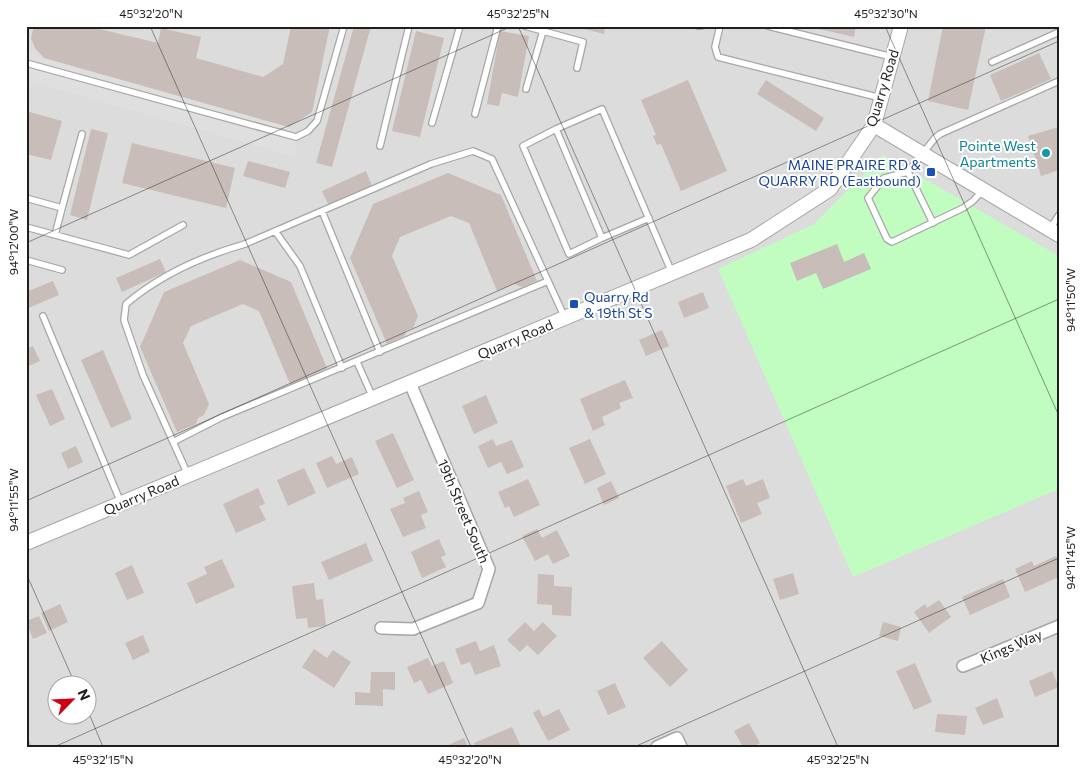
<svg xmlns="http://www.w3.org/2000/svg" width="1085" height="773" font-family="Commissioner,sans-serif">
  <rect width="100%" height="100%" fill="#f0ebe5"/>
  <path fill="#dddcdc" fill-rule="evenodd" d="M 26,26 L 1059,26 L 1059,747 L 26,747 ZM 58,686 L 88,686 L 88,716 L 58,716 Z"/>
  <path fill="#c1fcc0" d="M 883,155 L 1059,256 L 1059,489 L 853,577 L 718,269 L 814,224 Z"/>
  <path fill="#dfdfdf" d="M 26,50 L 44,58 L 289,127 L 297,144 L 293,156 L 26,80 Z"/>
  <path fill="#c8bdb8" d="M 34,26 L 87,26 L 158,43 L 161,28 L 201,37 L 196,58 L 263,77 L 283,64 L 291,26 L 330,26 L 312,112 L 289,127 L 44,58 L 35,48 L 31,38 Z
    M 354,26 L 371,26 L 332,167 L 316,163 Z
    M 572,26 L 605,26 L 604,34 Z
    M 820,26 L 856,26 L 854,37 L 819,29 Z
    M 943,26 L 986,26 L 968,110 L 928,101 Z
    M 416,31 L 444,38 L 420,137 L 392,131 Z
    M 500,31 L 529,36 L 518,97 L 502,93 L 499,106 L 487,104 Z
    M 1039,53 L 1051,79 L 1001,101 L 990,75 Z
    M 688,80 L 727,171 L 681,191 L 661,144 L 657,145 L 653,136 L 656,135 L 641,100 Z
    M 766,80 L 824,118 L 816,131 L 757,94 Z
    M 26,111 L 62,121 L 51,160 L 26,154 Z
    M 1059,127 L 1059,170 L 1041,176 L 1028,136 Z
    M 91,129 L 108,133 L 87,220 L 70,215 Z
    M 132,143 L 235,168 L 226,208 L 122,183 Z
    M 248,161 L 290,172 L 285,188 L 243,176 Z
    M 366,171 L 372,186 L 329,206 L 322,191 Z
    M 448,173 L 501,195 L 537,281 L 522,287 L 514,284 L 497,291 L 469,223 L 451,216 L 400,237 L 392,256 L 418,316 L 413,328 L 407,330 L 404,336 L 387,344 L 350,258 L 373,204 Z
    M 837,244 L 844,262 L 864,253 L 871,269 L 823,289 L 816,273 L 797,281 L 790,263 Z
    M 160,259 L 166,272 L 122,292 L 116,278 Z
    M 240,260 L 291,282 L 327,368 L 290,384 L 259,311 L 243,304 L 191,326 L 183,343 L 209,404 L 204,415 L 198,418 L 196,424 L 177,432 L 140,347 L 164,292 Z
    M 53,281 L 59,295 L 26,309 L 26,292 Z
    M 703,292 L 709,308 L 684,318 L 678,302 Z
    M 662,330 L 669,346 L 646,356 L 639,340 Z
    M 33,346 L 40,361 L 26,367 L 26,349 Z
    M 103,350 L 132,419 L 111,428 L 81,360 Z
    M 625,380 L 633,398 L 619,403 L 621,408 L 602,417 L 605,425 L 593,431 L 580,399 Z
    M 52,389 L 65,419 L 50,426 L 36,395 Z
    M 486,395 L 498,423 L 474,434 L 462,406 Z
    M 393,433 L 414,480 L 397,488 L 375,441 Z
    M 493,439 L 496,446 L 512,440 L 524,467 L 507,474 L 501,462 L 488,468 L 478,446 Z
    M 590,439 L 606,474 L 585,484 L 569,448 Z
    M 76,446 L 83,462 L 68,469 L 61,453 Z
    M 332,456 L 336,464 L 352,457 L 359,474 L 327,488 L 316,463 Z
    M 304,468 L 316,493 L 288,506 L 277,480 Z
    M 528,479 L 540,505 L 514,517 L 509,506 L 505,508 L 498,492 Z
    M 743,479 L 746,486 L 763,479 L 770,498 L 757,503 L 762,514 L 741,523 L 726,486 Z
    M 611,481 L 619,498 L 604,505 L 597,488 Z
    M 258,488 L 265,504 L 259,506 L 266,520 L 236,533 L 223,504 Z
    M 419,491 L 428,512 L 421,515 L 426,528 L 403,537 L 390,509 L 405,503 L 403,498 Z
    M 537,529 L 542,538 L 557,530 L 570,556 L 553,564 L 548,554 L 535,561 L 522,536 Z
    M 439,539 L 446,555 L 441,557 L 446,567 L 422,578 L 411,552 Z
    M 366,543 L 373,561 L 329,580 L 321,562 Z
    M 1056,556 L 1059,562 L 1059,577 L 1025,592 L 1015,569 L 1032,561 L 1034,566 Z
    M 222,559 L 235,587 L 196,604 L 187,583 L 207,574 L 204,567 Z
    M 132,565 L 144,593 L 127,600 L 115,573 Z
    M 793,573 L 799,594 L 780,600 L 773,579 Z
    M 538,574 L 554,575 L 554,586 L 572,587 L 571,616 L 552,615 L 552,605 L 537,604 Z
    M 1003,579 L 1010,597 L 970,615 L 962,597 Z
    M 314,583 L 316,600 L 323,599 L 326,626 L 308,628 L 307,618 L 296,619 L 292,586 Z
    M 939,600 L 951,617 L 929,633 L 914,612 L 925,604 L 927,608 Z
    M 60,604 L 68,622 L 49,631 L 41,613 Z
    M 39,616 L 47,633 L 33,639 L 26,621 Z
    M 525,622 L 534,631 L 543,622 L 557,636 L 538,655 L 527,645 L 520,652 L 507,640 Z
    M 883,622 L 901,627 L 898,641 L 879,636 Z
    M 143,635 L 150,652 L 133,660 L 125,643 Z
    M 476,641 L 480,651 L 494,645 L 501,666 L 475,675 L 470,662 L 461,665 L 455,649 Z
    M 662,641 L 688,670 L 670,687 L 643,658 Z
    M 314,649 L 327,658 L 333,650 L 351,662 L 334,688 L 302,667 Z
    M 428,658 L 432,666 L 444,661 L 453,683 L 428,694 L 421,680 L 414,683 L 407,667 Z
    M 915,663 L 932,702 L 914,710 L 896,671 Z
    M 1052,671 L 1059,687 L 1035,697 L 1029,681 Z
    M 371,672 L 395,672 L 395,690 L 383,689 L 383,706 L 355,705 L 355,692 L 370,693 Z
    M 615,683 L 626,707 L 608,715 L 597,691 Z
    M 997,698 L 1004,717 L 983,725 L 975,708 Z
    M 539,709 L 543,717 L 559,709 L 570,730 L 548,741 L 533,713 Z
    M 937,714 L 967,716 L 965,735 L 935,732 Z
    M 749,723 L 760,743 L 753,747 L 743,747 L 734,731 Z
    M 512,727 L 521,747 L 476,747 L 474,743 Z
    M 26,733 L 32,747 L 26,747 Z
    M 464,738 L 468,747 L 444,747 Z"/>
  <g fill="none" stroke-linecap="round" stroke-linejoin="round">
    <defs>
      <path id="service" d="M 525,26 L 583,42 L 577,68
        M 698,26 L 701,26
        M 720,26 L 715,47 L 718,57 L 881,98
        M 768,26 L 892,57
        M 992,62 L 1059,32
        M 26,63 L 296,137 L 308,131 L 317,121 L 344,26
        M 526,89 L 543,31
        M 475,114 L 498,26
        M 432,123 L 460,26
        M 556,129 L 523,146 L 569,254 L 602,238
        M 380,146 L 409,26
        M 908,172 L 933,223
        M 983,190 L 973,201 L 963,208 L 892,242 L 887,239 L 868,198 L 884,178 L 908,172 L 935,138 L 940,134 L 1059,81
        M 26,198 L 62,208 L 82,134
        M 322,211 L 380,352
        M 649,218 L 602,238 L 556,129 L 602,109 L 672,273
        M 26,227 L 129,255 L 183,225
        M 1049,230 L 1059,215
        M 275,231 L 300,266 L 342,368
        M 55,235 L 62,208
        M 26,260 L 62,270
        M 43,316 L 121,503
        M 357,362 L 373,398
        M 173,442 L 222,417 L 548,281
        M 188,475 L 143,375 L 124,320 L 126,304 C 159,276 203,256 245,244 L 431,164 L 473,151 L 492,159 L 565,318"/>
      <path id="minor" d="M 381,628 L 413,629 L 478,603 L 489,569 L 410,383
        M 963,666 L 1059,626
        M 657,747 L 677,738 L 681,747"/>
      <path id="tertiary" d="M 874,125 L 1059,235
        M 26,543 L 751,240 L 830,189 L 874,125 L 901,26"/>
    </defs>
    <use href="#service" stroke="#a6a6a6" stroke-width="8"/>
    <use href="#minor" stroke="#a6a6a6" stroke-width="14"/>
    <use href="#tertiary" stroke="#a6a6a6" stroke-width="16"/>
    <use href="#service" stroke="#fff" stroke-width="5.5"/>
    <use href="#minor" stroke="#fff" stroke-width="11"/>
    <use href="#tertiary" stroke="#fff" stroke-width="14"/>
  </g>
  <path fill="none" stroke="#1f1f1f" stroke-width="1" stroke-opacity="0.45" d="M 150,26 L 471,747M 518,26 L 838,747M 885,26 L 1059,416M 26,243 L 512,26M 26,501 L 1059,41M 26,573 L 76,686M 88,711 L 103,747M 54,747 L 1059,299M 634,747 L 1059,558"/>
  <circle fill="#0f9aa8" stroke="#fff" stroke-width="2" cx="1046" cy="153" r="5"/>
  <g fill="#1a4fb4" stroke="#fff" stroke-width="2">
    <rect x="926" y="167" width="10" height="10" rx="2.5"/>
    <rect x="569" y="299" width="10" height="10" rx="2.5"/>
  </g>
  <g text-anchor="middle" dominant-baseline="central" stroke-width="4" stroke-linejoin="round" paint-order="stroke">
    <g font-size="14" fill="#1f1f1f" stroke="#fff">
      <text transform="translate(882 88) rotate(-73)">Quarry Road</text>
      <text transform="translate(515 339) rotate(-23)">Quarry Road</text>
      <text transform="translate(141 495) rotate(-23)">Quarry Road</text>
      <text transform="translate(464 511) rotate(67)">19th Street South</text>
      <text transform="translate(1011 646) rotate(-23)">Kings Way</text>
    </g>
    <g font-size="14" fill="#0d838f" stroke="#fff" text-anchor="end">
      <text x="1036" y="145">Pointe West<tspan x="1036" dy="16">Apartments</tspan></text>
    </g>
    <g font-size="14" fill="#164399" stroke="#fff" text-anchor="end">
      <text x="921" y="164">MAINE PRAIRE RD &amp;<tspan x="921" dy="16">QUARRY RD (Eastbound)</tspan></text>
      <text x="584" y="296" text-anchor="start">Quarry Rd<tspan x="584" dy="16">&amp; 19th St S</tspan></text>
    </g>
  </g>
  <rect width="1085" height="773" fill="none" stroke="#ffffff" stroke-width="55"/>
  <g transform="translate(72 700) rotate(66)"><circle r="24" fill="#ffffff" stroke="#a5a5a5"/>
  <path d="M0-4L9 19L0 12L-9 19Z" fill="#ce0015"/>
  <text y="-8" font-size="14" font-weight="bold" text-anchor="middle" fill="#1f1f1f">N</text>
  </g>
  <rect x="28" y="28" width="1030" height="718" fill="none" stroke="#1f1f1f" stroke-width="2"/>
  <g font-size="12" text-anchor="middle" fill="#1f1f1f">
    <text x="151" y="18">45°32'20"N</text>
    <text x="518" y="18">45°32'25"N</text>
    <text x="886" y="18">45°32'30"N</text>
    <text transform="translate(14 242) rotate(-90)" y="4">94°12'00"W</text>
    <text transform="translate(1071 300) rotate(-90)" y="4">94°11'50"W</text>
    <text transform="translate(14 500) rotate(-90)" y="4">94°11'55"W</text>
    <text transform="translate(1071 558) rotate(-90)" y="4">94°11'45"W</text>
    <text x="103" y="764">45°32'15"N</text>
    <text x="470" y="764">45°32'20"N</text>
    <text x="838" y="764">45°32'25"N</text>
  </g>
</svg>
